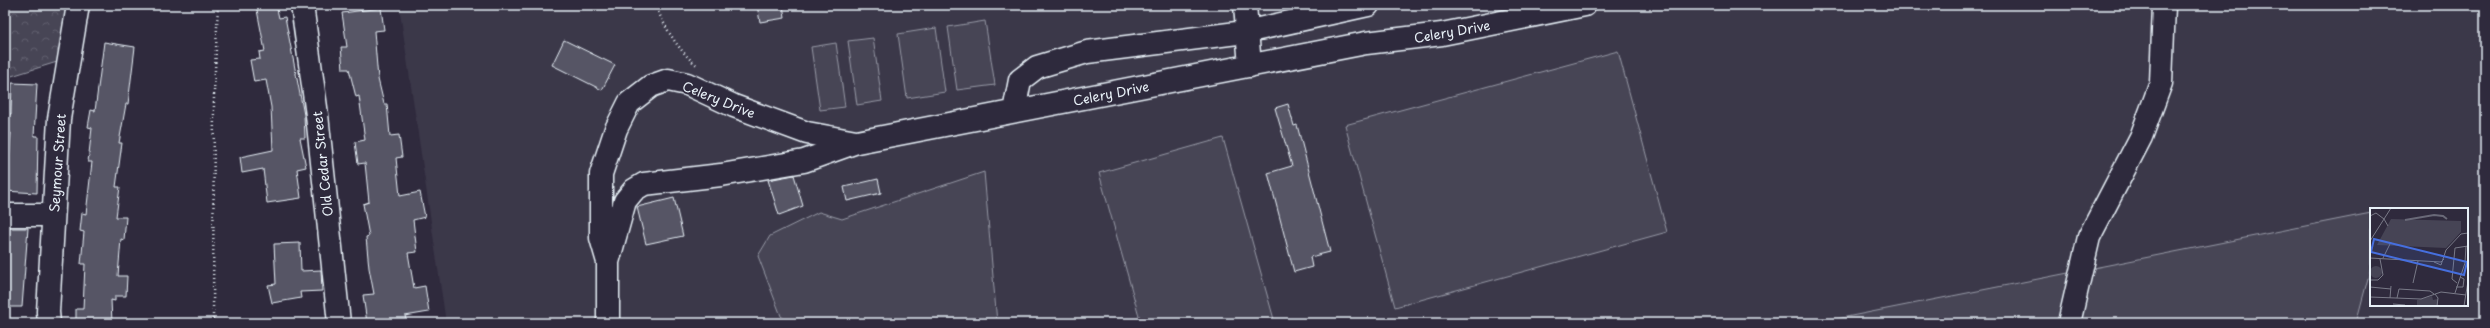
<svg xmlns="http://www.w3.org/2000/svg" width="2490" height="328" font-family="'Playpen Sans',sans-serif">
  <defs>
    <pattern id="forest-crowns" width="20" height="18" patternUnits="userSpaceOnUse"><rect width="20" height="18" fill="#464455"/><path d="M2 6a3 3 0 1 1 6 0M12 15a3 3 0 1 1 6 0" fill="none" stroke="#615f6e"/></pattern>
  </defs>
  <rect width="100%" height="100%" fill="#2f2a3d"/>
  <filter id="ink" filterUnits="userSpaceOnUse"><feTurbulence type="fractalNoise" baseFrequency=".025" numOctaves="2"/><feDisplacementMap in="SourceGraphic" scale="8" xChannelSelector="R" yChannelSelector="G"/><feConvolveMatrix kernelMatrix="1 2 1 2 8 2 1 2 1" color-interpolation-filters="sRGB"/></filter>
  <g filter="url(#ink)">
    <path fill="#3b3749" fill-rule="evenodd" d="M 399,5 L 2485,5 L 2485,323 L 446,323 ZM 2371,209 L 2467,209 L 2467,305 L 2371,305 Z"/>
    <path fill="#464455" stroke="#979aa6" d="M 985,21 L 995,85 L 957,90 L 948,27 Z
      M 936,28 L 945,92 L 907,98 L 898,34 Z
      M 873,38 L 882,101 L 857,105 L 848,41 Z
      M 836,43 L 845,107 L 820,110 L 811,47 Z
      M 1618,51 L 1667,232 L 1395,307 L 1345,125 Z
      M 1223,138 L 1275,323 L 1141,323 L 1099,173 Z
      M 984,172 L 997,323 L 789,323 L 781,316 L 758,256 L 770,236 L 819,212 L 842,219 Z
      M 2371,213 L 2371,267 L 2356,323 L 1816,323 Z"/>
    <path fill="url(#forest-crowns)" stroke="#979aa6" d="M 5,5 L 67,5 L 57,62 L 5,78 Z"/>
    <path fill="#575565" stroke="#e8f1f8" d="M 256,5 L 276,5 L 279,18 L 285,17 L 304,115 L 305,138 L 300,138 L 306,167 L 297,169 L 301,198 L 267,203 L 263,169 L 242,173 L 240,157 L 273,150 L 271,107 L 266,80 L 254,82 L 250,60 L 260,59 L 259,52 L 265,51 Z
      M 757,5 L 783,5 L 785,18 L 760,22 Z
      M 381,8 L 384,30 L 374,31 L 378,79 L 384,104 L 387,104 L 390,136 L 399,135 L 402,157 L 396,158 L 400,196 L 420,192 L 425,217 L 413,220 L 417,252 L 408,253 L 414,288 L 425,286 L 429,312 L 405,316 L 407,323 L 367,323 L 363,295 L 374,294 L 369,268 L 366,237 L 369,236 L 363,204 L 369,202 L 365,163 L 358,164 L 355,142 L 365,140 L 359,96 L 356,97 L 349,69 L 343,69 L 341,47 L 347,47 L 342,13 Z
      M 564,40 L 615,65 L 602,90 L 552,65 Z
      M 104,42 L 135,47 L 128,104 L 126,104 L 119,143 L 122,143 L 116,187 L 120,187 L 116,217 L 126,217 L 124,240 L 121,239 L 118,276 L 127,276 L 126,296 L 115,296 L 115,301 L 111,300 L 112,323 L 76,323 L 76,309 L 83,309 L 85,264 L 81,264 L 84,232 L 80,231 L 82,213 L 86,214 L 92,162 L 88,162 L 92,128 L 88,127 L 91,110 L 95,111 Z
      M 12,83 L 37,84 L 34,136 L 38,136 L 37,193 L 5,191 L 5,164 L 9,164 L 11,133 L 6,133 L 7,114 L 11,114 Z
      M 1288,104 L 1294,126 L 1297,125 L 1330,252 L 1310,257 L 1312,267 L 1294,272 L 1268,173 L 1292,166 L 1275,108 Z
      M 794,175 L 803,206 L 779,215 L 768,180 Z
      M 878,179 L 881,193 L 847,201 L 844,187 Z
      M 674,198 L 683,236 L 646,244 L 637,207 Z
      M 5,228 L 28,228 L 22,307 L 5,307 Z
      M 300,243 L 301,271 L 321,270 L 322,291 L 300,292 L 301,298 L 272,303 L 268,285 L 276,284 L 274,244 Z"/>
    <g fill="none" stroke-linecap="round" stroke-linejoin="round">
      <defs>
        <path id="minor" d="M 302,5 L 317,115 L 339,323
          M 1245,5 L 1250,66
          M 1014,111 L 1020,80 L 1037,67 L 1087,52 L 1245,32 L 1368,5
          M 5,215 L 53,215
          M 608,262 L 625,201 L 634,190 L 644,184 L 721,175 L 804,161 L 857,142 L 1366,43 L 1442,34 L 1585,5
          M 49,323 L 48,312 L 59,119 L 78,5
          M 608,323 L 608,262 L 601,238 L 601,174 L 616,129 L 629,103 L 651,86 L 668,80 L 687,84 L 734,106 L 807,133 L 856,142
          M 2069,323 L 2089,237 L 2141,137 L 2161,83 L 2164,5"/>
      </defs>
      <use href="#minor" stroke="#e8f1f8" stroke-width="25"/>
      <path stroke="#e8f1f8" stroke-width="2.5" stroke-dasharray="1 3" stroke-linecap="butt" d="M 655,5 C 665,27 678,51 698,66
        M 213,323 L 214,92 L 218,5"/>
      <use href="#minor" stroke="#2f2a3d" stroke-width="22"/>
    </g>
  </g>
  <g text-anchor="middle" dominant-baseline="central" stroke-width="3" stroke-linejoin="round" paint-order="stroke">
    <g font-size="13" fill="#e8f1f8" stroke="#2f2a3d">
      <text transform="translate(1452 31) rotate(-10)">Celery Drive</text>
      <text transform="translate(1111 93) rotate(-11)">Celery Drive</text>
      <text transform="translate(719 99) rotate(22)">Celery Drive</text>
      <text transform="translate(57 163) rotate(-86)">Seymour Street</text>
      <text transform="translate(322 164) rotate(-96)">Old Cedar Street</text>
    </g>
  </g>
  <g transform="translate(2370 208)">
    <rect width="98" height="98" fill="#2f2a3d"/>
    <path d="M 21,11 L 91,13 L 91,24 L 76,40 L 7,37 ZM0 64a6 6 0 1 1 12 0a6 6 0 1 1-12 0Z" fill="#464455"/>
    <path d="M 62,88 L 63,92 L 68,91 L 68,98 L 47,98 L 47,92 Z" fill="#464455"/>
    <path fill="none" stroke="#696978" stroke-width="2" d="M 35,12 L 64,7 L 73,8 L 77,11"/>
    <path fill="none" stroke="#797a88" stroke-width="1" d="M 0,8 L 6,5 L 14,11 L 18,18M 0,33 L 21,0M 0,50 L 71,54 L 74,51M 13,50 L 21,34M 64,54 L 71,57 L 76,42 L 91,26 L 98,25M 0,72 L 8,72 L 13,67 L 10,51M 43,75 L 48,53M 87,75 L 82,71 L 85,40 L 98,38M 0,79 L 21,81M 86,79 L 93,79 L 94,71 L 90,69M 85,85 L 95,55 L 96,38M 65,86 L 68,90 L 67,98M 0,89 L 51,91 L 71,84 L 96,87M 20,90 L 21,78M 27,90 L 29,81 L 60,83 L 64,86M 23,96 L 35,97M 94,98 L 98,73"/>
    <path fill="#466fde" fill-opacity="0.15" stroke="#466fde" stroke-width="2" d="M 4,31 L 97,54 L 94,67 L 1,44 Z"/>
    <rect width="98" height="98" fill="none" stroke="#e8f1f8" stroke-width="2"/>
  </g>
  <rect width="2490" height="328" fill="none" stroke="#2f2a3d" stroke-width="20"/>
  <rect x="10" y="10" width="2470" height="308" fill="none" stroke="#e8f1f8" stroke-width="1.5" filter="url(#ink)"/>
</svg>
